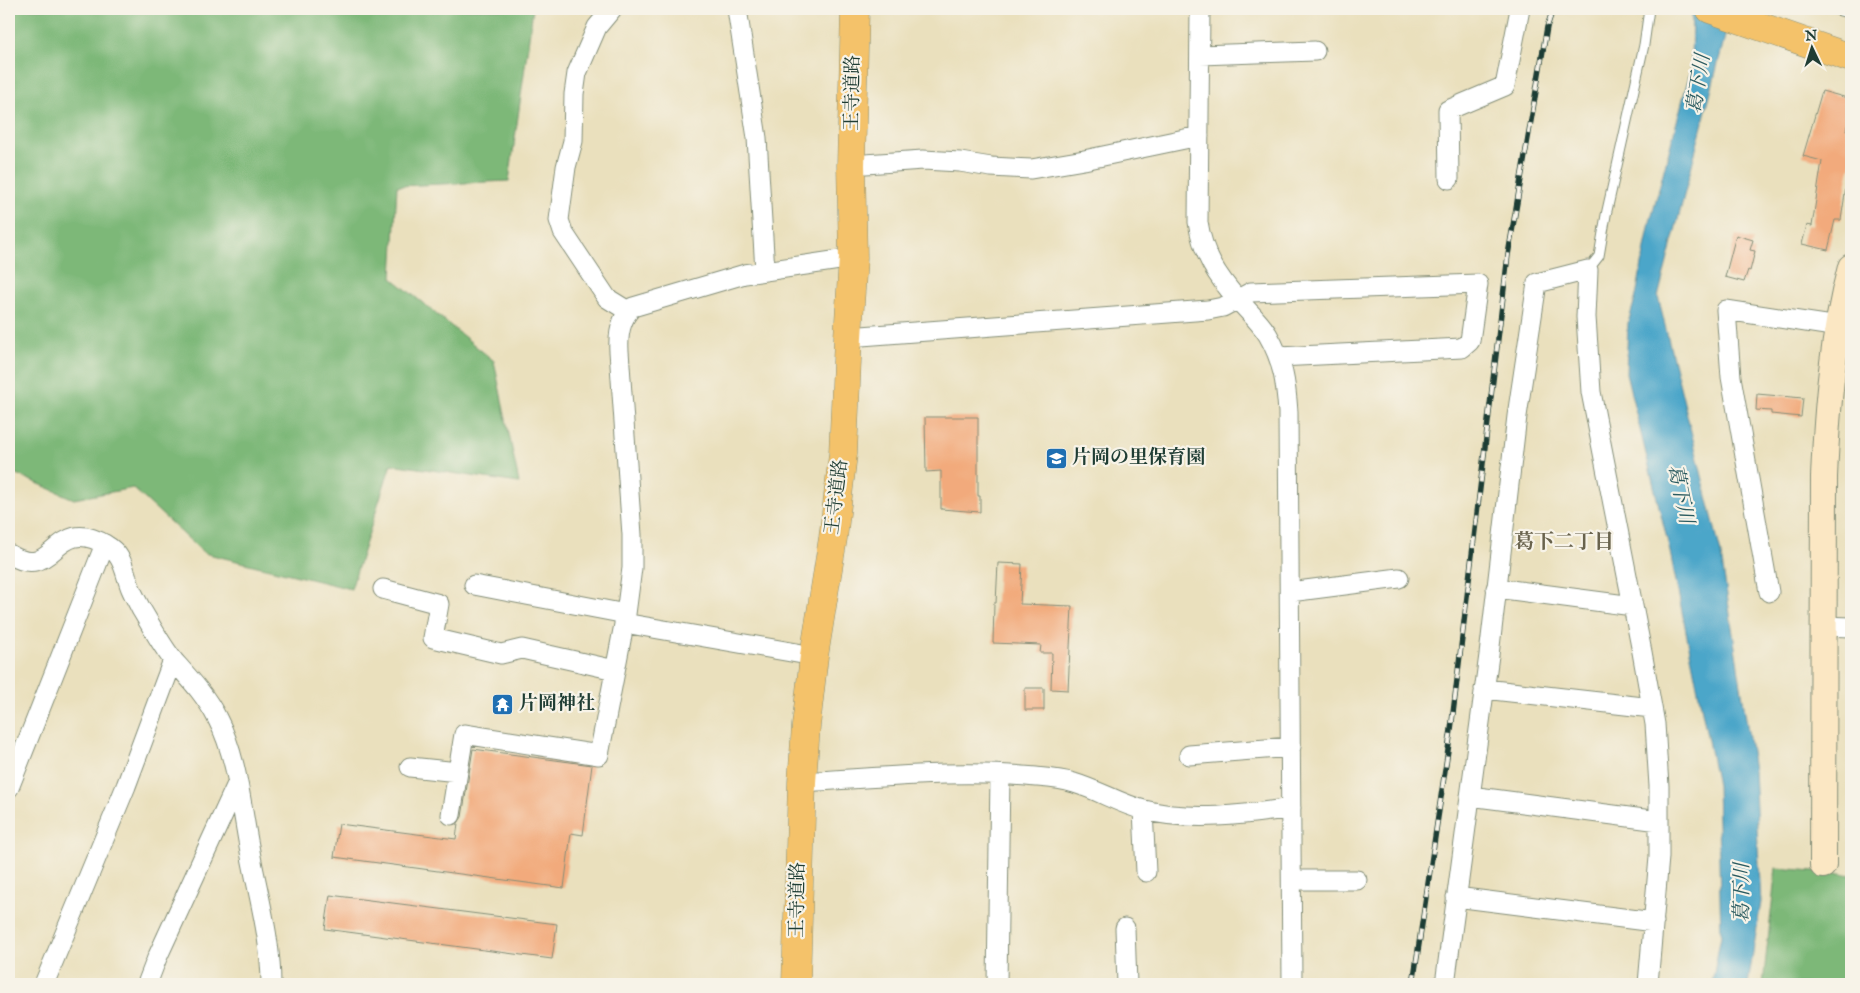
<svg xmlns="http://www.w3.org/2000/svg" width="1860" height="993" font-family="'IM FELL English','Noto Serif JP',serif">
  <rect width="100%" height="100%" fill="#f7f3e8"/>
  <filter id="ink" filterUnits="userSpaceOnUse"><feTurbulence type="fractalNoise" baseFrequency=".02" numOctaves="2"/><feDisplacementMap in="SourceGraphic" scale="10" xChannelSelector="R" yChannelSelector="G"/><feConvolveMatrix kernelMatrix="1 2 1 2 8 2 1 2 1" color-interpolation-filters="sRGB"/></filter>
  <filter id="wash" filterUnits="userSpaceOnUse"><feTurbulence type="fractalNoise" baseFrequency=".0096" numOctaves="4" result="noise"/><feDisplacementMap in="SourceGraphic" scale="20" xChannelSelector="R" yChannelSelector="G"/><feGaussianBlur stdDeviation="1.12" result="paint"/><feColorMatrix in="noise" values="0 0 0 0 0 0 0 0 0 0 0 0 0 0 0 0 0 1.4 0 .05"/><feComposite in="paint" operator="in"/></filter>
  <g filter="url(#wash)">
    <rect width="100%" height="100%" fill="#eae0bd"/>
    <path fill="#7db878" stroke="#4e7a56" d="M 9,9 L 533,9 L 509,181 L 397,186 L 392,278 L 494,361 L 519,483 L 391,464 L 351,589 L 204,553 L 133,488 L 74,499 L 9,471 Z
      M 1776,868 L 1841,873 L 1851,875 L 1851,984 L 1763,984 Z"/>
    <path fill="#4ba6c9" stroke="#35727e" d="M 1692,9 L 1732,9 L 1658,297 L 1720,549 L 1754,771 L 1761,902 L 1748,984 L 1712,984 L 1721,935 L 1717,785 L 1669,547 L 1626,373 L 1628,323 L 1636,296 L 1650,222 L 1691,69 Z"/>
    <g id="blocks">
      <path fill="#f2aa7c" d="M 1822,91 L 1851,99 L 1851,111 L 1846,130 L 1851,131 L 1851,166 L 1847,181 L 1841,220 L 1835,220 L 1828,250 L 1802,244 L 1807,225 L 1812,226 L 1822,161 L 1803,156 Z
        M 1736,235 L 1753,240 L 1750,250 L 1755,251 L 1750,271 L 1748,270 L 1744,282 L 1725,277 Z
        M 1757,394 L 1803,398 L 1801,417 L 1771,414 L 1771,411 L 1756,410 Z
        M 925,417 L 978,417 L 978,496 L 980,496 L 980,512 L 941,509 L 941,471 L 926,472 Z
        M 998,563 L 1022,564 L 1020,604 L 1072,606 L 1068,690 L 1051,689 L 1052,653 L 1040,653 L 1041,645 L 993,643 L 994,603 L 996,603 Z
        M 1025,688 L 1044,688 L 1044,710 L 1025,710 Z
        M 473,749 L 592,765 L 583,835 L 571,833 L 564,888 L 334,857 L 339,824 L 456,839 L 458,823 L 462,817 Z
        M 330,895 L 557,924 L 552,959 L 325,929 Z"/>
    </g>
  </g>
  <g filter="url(#ink)">
    <use href="#blocks" fill-opacity="0" stroke="#848e78" stroke-width="1"/>
    <g fill="none" stroke-linecap="round" stroke-linejoin="round">
      <defs>
        <path id="lane" d="M 1833,9 L 1851,14
          M 1588,270 L 1599,256 L 1606,215 L 1644,45 L 1649,9"/>
        <path id="street" d="M 612,9 L 597,27 L 577,73 L 574,94 L 573,141 L 566,167 L 559,220 L 563,232 L 607,298 L 628,311
          M 737,9 L 757,138 L 765,271
          M 1200,9 L 1198,222 C 1203,255 1217,276 1238,300 C 1248,311 1260,322 1268,335 C 1283,361 1286,383 1288,412 L 1292,984
          M 1200,55 L 1315,51
          M 851,165 L 923,160 L 960,162 L 991,167 L 1031,169 L 1084,160 L 1199,136
          M 1449,179 L 1448,110 L 1505,86 L 1520,9
          M 848,337 L 1208,310 L 1223,307 L 1251,292 L 1478,284 L 1470,341 L 1462,348 L 1279,357
          M 9,554 C 57,584 52,513 106,545 C 124,555 124,572 131,589 C 134,596 138,603 141,609 C 152,627 161,645 174,661 C 190,679 206,696 217,718 C 237,756 241,804 249,846 C 257,891 271,938 271,984
          M 474,585 L 626,614
          M 1496,588 L 1633,606
          M 383,589 L 439,604 L 433,638 L 501,654 L 522,649 L 615,670
          M 1290,592 L 1399,578
          M 1769,592 L 1731,377 L 1726,310 L 1839,327
          M 624,623 L 814,656
          M 1823,626 L 1851,627
          M 1484,689 L 1652,708
          M 1189,755 L 1291,747
          M 410,767 L 458,772
          M 802,782 C 879,778 959,769 1036,777 C 1048,778 1062,779 1074,783 C 1098,790 1120,804 1144,810 C 1190,822 1245,815 1291,808
          M 9,788 L 105,544
          M 1470,796 L 1659,821
          M 1143,810 L 1146,872
          M 451,815 L 464,734 L 599,755 L 626,614 L 632,568 L 632,535 L 619,351 C 618,335 620,318 633,307 L 745,274 L 853,258
          M 1292,880 L 1357,880
          M 1456,897 L 1654,922
          M 1125,928 L 1127,984
          M 44,984 L 126,786 L 173,660
          M 147,984 L 157,958 L 237,784
          M 997,984 L 1000,775
          M 1445,984 L 1489,655 L 1517,416 L 1537,283 L 1588,270 L 1586,317 L 1591,392 L 1642,652 L 1655,724 L 1659,786 L 1659,857 L 1648,984"/>
        <path id="secondary" d="M 1823,865 L 1824,477 C 1827,407 1833,335 1851,267"/>
        <path id="primary" d="M 1710,9 L 1851,58"/>
        <path id="highway" d="M 796,984 L 802,782 L 806,726 L 814,656 L 833,538 L 843,454 L 848,337 L 853,258 L 851,165 L 855,9"/>
      </defs>
      <use href="#lane" stroke="#848e78" stroke-width="11"/>
      <use href="#street" stroke="#848e78" stroke-width="21"/>
      <use href="#secondary" stroke="#848e78" stroke-width="28"/>
      <use href="#primary" stroke="#848e78" stroke-width="29"/>
      <use href="#highway" stroke="#848e78" stroke-width="29"/>
      <use href="#lane" stroke="#fff" stroke-width="9"/>
      <use href="#street" stroke="#fff" stroke-width="19"/>
      <use href="#secondary" stroke="#fbe7c3" stroke-width="26"/>
      <use href="#primary" stroke="#f4c26a" stroke-width="28"/>
      <use href="#highway" stroke="#f4c26a" stroke-width="28"/>
      <defs>
        <path id="rail" d="M 1413,984 L 1451,730 L 1508,255 L 1547,27 L 1553,9"/>
      </defs>
      <use href="#rail" stroke="#1f3d34" stroke-width="5.5"/>
      <use href="#rail" stroke="#f7f3e8" stroke-width="4" stroke-dasharray="11" stroke-linecap="butt"/>
    </g>
  </g>
  <defs>
    <symbol id="school-square" viewBox="-11 -11 22 22"><rect x="-9" y="-9" width="18" height="18" rx="4" fill="#1f6fb2" stroke="#f7f3e8"/><path d="M0-5L7-2L0 1L-7-2ZM-4 1L0 2.5L4 1V4Q0 6-4 4Z" fill="#fff"/></symbol>
    <symbol id="temple-square" viewBox="-11 -11 22 22"><rect x="-9" y="-9" width="18" height="18" rx="4" fill="#1f6fb2" stroke="#f7f3e8"/><path d="M0-6L5-2H3V0L6.5 2.5H4V6H1.5V3h-3V6H-4V2.5H-6.5L-3 0V-2H-5Z" fill="#fff"/></symbol>
  </defs>
  <g fill-rule="evenodd">
    <use href="#school-square" x="1044" y="446" width="25" height="25"/>
    <use href="#temple-square" x="490" y="692" width="25" height="25"/>
  </g>
  <g text-anchor="middle" dominant-baseline="central" stroke-width="4.5" stroke-linejoin="round" paint-order="stroke">
    <g font-size="19" fill="#1f3d34" stroke="#f7f3e8">
      <text transform="translate(853 93) rotate(-89)">王寺道路</text>
      <text transform="translate(837 497) rotate(-83)">王寺道路</text>
      <text transform="translate(798 900) rotate(-89)">王寺道路</text>
    </g>
    <g font-size="19" font-weight="bold" fill="#1f3d34" stroke="#f7f3e8" text-anchor="start">
      <text x="1072" y="458">片岡の里保育園</text>
      <text x="519" y="704">片岡神社</text>
    </g>
    <g font-size="20" font-style="italic" fill="#2c5c61" stroke="#f7f3e8">
      <text transform="translate(1699 84) rotate(-81)">葛下川</text>
      <text transform="translate(1680 494) rotate(78)">葛下川</text>
      <text transform="translate(1742 893) rotate(-90)">葛下川</text>
    </g>
    <g font-size="20" font-weight="bold" fill="#69634d" stroke="#f7f3e8">
      <text x="1564" y="542">葛下二丁目</text>
    </g>
  </g>
  <rect width="1860" height="993" fill="none" stroke="#f7f3e8" stroke-width="30"/>
  <g transform="translate(1812 48) rotate(356)" stroke="#f7f3e8" stroke-width="4" paint-order="stroke">
  <path d="M0-4L9 19L0 12L-9 19Z" fill="#1f3d34"/>
  <text y="-8" font-size="14" font-weight="bold" text-anchor="middle" fill="#1f3d34">N</text>
  </g>
</svg>
